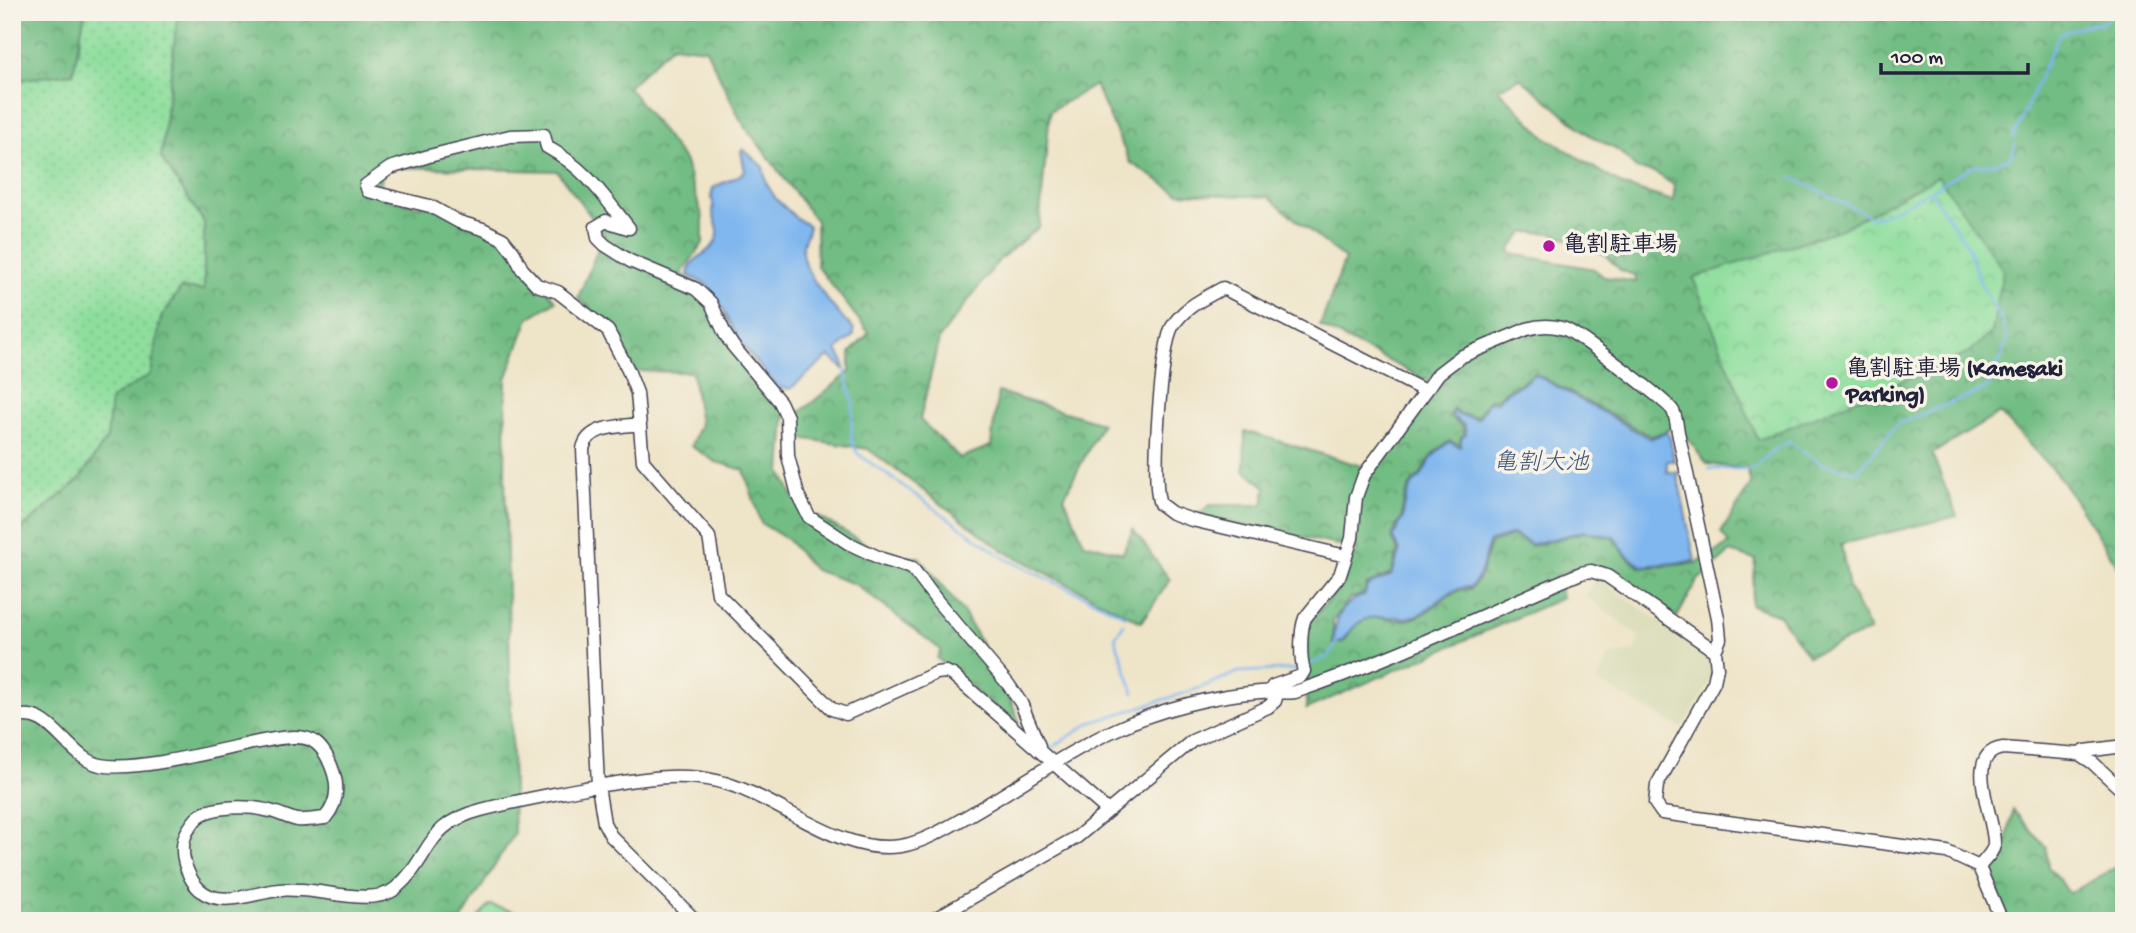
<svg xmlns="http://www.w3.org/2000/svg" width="2136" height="933" font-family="'Gochi Hand','Klee One',sans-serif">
  <defs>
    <pattern id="grass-dots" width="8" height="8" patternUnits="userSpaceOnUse" patternTransform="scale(1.75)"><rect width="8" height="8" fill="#8ede9d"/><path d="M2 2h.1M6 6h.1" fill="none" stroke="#7abe88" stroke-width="1.8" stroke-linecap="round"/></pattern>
    <pattern id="forest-crowns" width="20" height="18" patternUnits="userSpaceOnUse" patternTransform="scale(1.75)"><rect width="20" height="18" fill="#72bd84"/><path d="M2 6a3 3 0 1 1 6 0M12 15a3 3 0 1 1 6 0" fill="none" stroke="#5d996d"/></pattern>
    <pattern id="park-crowns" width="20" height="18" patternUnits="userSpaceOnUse" patternTransform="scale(1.75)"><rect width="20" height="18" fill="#8ede9d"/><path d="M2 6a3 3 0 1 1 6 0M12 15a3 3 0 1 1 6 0" fill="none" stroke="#7abe88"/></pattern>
  </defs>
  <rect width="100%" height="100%" fill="#f7f3e8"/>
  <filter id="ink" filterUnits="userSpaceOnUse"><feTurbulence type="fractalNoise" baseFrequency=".0143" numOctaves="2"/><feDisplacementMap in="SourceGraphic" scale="14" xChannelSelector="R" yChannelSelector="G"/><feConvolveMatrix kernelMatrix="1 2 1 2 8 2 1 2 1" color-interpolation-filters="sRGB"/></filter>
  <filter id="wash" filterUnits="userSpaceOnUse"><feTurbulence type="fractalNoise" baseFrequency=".00686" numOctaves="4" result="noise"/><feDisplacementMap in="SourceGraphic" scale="28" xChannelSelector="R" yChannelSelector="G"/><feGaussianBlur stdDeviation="1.57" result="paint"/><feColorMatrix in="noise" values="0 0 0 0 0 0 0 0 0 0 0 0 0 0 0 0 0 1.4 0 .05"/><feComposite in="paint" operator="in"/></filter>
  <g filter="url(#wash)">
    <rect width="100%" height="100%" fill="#eee4c8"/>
    <path fill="#dcdebc" d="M 1596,577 L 1702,652 L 1714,667 L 1710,681 L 1682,729 L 1597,681 L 1609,656 L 1636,650 L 1639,636 L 1585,596 Z"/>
    <path fill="url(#grass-dots)" stroke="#58806c" stroke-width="2" d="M 12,12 L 306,12 L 333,455 L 12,629 Z"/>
    <path fill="url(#forest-crowns)" stroke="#4a7060" stroke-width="2" fill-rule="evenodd" d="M 26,12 L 85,12 L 73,73 L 16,80 L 12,77 L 12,21 Z
      M 178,12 L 2124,12 L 2124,623 L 2123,574 L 2061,479 L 2000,413 L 1932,454 L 1957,516 L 1841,544 L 1849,588 L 1870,631 L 1808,656 L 1779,615 L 1751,605 L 1756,560 L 1730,552 L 1698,580 L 1677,617 L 1608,569 C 1589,563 1575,569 1557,575 L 1562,598 L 1306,709 L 1307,625 L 1340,586 L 1357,549 L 1197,515 L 1210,505 L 1263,505 L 1266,487 L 1244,470 L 1245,431 L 1375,470 L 1436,385 L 1320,326 L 1345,259 L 1268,197 L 1178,193 L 1130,162 L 1095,85 L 1050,111 L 1039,227 L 1000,259 L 939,339 L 920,420 L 960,458 L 991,446 L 998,392 L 1102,423 L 1064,497 L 1084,543 L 1123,553 L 1133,529 L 1170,580 L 1141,622 L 1004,551 L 868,449 L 794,437 L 794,417 L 850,372 L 850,353 L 869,333 L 817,266 L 816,221 L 741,121 L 706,49 L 672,45 L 628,87 L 684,160 L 703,218 L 703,243 L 681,274 L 706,290 L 724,316 L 738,345 L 786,404 L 781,472 L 806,521 L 817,516 L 889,557 L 919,557 L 964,613 L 1006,688 L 1019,721 L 1015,726 L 937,658 L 941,650 L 855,584 L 814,570 L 788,540 L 761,523 L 744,470 L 716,462 L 691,446 L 700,424 L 692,372 L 636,371 L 614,332 L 578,298 L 604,234 L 557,171 L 384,167 L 378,197 L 419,206 L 438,197 L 491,226 L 556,301 L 529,318 L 506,379 L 505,475 L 514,834 L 461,921 L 12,921 L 12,537 L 79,480 L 107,438 L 111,399 L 151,374 L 161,318 L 181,288 L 204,290 L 204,222 L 161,158 ZM 1520,78 L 1589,135 L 1619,151 L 1637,169 L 1656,173 L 1675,186 L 1673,201 L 1624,186 L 1544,136 L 1498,89 ZM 1524,232 L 1552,233 L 1604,254 L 1620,270 L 1636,276 L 1636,282 L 1604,277 L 1594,269 L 1512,254 L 1510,250 ZM 1534,373 L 1651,437 L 1678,426 L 1707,464 L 1747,469 L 1751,484 L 1721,533 L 1729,544 L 1697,563 L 1641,568 L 1626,556 L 1613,538 L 1584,532 L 1532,546 L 1513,536 L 1491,543 C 1483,559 1486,575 1470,589 C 1447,588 1433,614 1411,619 C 1395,623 1377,613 1361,621 C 1354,624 1349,635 1344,642 L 1333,644 L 1333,621 L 1349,599 L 1364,594 L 1366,585 L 1391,574 L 1398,550 L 1392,538 L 1397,524 L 1402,519 C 1401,508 1406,490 1413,482 C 1420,474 1415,483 1421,474 C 1430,457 1433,451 1450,441 L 1459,445 L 1461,436 L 1465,434 L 1463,427 L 1450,417 L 1453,408 L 1459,414 L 1477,417 L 1489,399 L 1496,400 C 1505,387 1522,386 1534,373 Z
      M 2013,810 L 2046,847 L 2048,867 L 2070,893 L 2124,863 L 2124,921 L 2009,921 L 1989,870 L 2005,849 Z"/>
    <path fill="url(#park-crowns)" stroke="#58806c" stroke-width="2" d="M 1938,176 L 2003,270 L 1992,333 L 1967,354 L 1758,440 L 1693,278 L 1841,229 Z
      M 490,905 L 548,921 L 475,921 Z"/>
    <path fill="#80b7ef" stroke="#516c95" stroke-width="2" d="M 743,149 L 763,167 L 766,183 L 776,199 L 795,217 L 809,226 C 807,235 802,243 802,252 C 804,274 838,315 854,329 L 854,335 L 837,350 L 843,360 L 845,370 L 829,356 L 790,389 L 777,387 L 743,346 L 720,303 L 707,285 L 688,275 C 690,254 715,254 718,235 C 719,227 714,220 713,213 C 713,206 715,204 711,197 L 713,188 C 724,181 736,180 745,171 L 741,151 Z
      M 1534,374 L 1650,439 L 1666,432 L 1670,438 L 1674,461 L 1667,461 L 1667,472 L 1677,472 L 1695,561 L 1642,566 L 1627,555 L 1614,537 L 1584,531 L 1532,544 L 1513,534 L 1490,541 C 1482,558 1485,574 1470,587 C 1446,586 1432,613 1411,617 C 1406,619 1399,617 1394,617 C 1364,616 1360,617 1343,641 L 1334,643 C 1334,619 1341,603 1365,595 L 1367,586 L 1392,575 L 1400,550 L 1393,538 L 1399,524 L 1403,519 C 1403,509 1407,491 1414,483 C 1421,475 1416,484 1422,475 C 1430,460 1435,451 1450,442 L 1460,447 L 1462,437 L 1466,435 L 1465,426 L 1452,416 L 1454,411 L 1458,415 L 1478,419 L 1489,401 L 1497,402 C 1506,388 1522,388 1534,374 Z"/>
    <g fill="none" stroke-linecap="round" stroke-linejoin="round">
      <path stroke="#80b7ef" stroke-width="2.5" d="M 2013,138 L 2059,34 L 2093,23 L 2101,24 L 2115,12
        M 1791,177 L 1872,217 L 1881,216 L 1930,191
        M 845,370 L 853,402 L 851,440 L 858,454 L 1006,559 L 1126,616
        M 1709,469 L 1754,469 L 1775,448 L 1789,442 L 1822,464 L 1857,472 L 1897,424 L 1986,389 L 1992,382 L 2007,340 L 2002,321 L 1981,285 L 1966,243 L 1930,191 C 1944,183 1960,171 1975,166 C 1991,162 2013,167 2015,144
        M 1124,624 L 1115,638 L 1134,693
        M 1307,665 C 1323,659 1332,658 1337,640
        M 1051,748 L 1090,723 L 1197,689 L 1239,672 L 1298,669"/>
    </g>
  </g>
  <g filter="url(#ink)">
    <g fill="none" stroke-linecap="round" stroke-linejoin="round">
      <defs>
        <path id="minor" d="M 628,228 L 606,221 L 596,227 L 598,238 L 605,245 L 630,261 L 696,289 L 711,303 L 725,334 L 733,346 L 780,402 L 787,417 L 788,456 L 798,495 L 809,517 L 848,543 L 882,559 L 912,568 L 938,602 L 1008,684 L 1021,703 L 1039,746 L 1038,750
          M 629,228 C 603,195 585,168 547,147 L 544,135 L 510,136 L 429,156 L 390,168 L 366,185 L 368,191 L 430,206 L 459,222 L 483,229 L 503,239 L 514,253 L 522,269 L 537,285 L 558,292 L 608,331 L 628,370 L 637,393 L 643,461 L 709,537 L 718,594 L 832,709 L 846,714 L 936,673 L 946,672 L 953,675 L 1108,811
          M 640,424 C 619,427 588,425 583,449 L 598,786 L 604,823 L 611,836 L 696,921
          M 1346,556 L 1192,520 L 1172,513 L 1160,504 C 1151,483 1161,348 1172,327 C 1184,307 1203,299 1223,288 L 1425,391
          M 1269,693 L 1273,686 L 1301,676 L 1304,671 C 1300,659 1300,630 1305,618 L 1340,575 L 1352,538 L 1356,497 L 1364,475 L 1439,373 L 1460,357 L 1527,329 C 1540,325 1552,325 1565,329 C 1578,334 1669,402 1673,411 C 1676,417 1677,426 1678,432 L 1718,618 L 1720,639 L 1715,651 L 1717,668 L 1714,682 L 1657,785 L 1655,803 L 1662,813 L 1947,852 L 1979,867 L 2002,921
          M 12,719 C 50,702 66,758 100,765 C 136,772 215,751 253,743 C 268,740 297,733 311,740 C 323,746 330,761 334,774 C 339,791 336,805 325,818 C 316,819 306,821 297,820 C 288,818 279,813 270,811 C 252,806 210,804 196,819 C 193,822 191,826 188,830 C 182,840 182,853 185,864 C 189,877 197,891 210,896 C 231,904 258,892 279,890 C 286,889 294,890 301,890 C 327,891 376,906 396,888 C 433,856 423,825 481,810 C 515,801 550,795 585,788 C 629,781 673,771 717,781 C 778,795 837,856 901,846 C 925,842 950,826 971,814 C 1020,786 1066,752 1117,729 C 1157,710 1215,695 1260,692 C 1272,691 1283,694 1295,692 C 1394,659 1485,613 1581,573 L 1591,571 L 1607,576 L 1715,651
          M 2079,754 L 2093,763 L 2124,792
          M 1979,867 C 1984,860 1993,853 1994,845 C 1996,819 1961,754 2003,748 L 2079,754 L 2085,751 L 2124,746
          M 931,921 L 1077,837 L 1192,741 L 1268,707 L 1275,701 L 1277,694"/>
      </defs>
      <use href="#minor" stroke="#413f50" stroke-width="15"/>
      <use href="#minor" stroke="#fff" stroke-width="12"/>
    </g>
  </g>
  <g fill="#b5179e" stroke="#f7f3e8" stroke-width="2.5">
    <circle cx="1549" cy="246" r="7"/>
    <circle cx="1832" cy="383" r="7"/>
  </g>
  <g text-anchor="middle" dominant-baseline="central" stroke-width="7" stroke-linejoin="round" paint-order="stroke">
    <g font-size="23" font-weight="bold" fill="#22223b" stroke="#f7f3e8" text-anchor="start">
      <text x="1563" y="246">亀割駐車場</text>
      <text x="1846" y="370">亀割駐車場 (Kamesaki<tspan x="1846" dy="26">Parking)</tspan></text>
    </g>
    <g font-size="24" font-style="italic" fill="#43567a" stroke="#f7f3e8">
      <text x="1541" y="464">亀割大池</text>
    </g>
  </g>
  <rect width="2136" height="933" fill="none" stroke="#f7f3e8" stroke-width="42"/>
  <path d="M1881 63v10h147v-10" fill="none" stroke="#22223b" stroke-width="3.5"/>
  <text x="1891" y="63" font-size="21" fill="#22223b" stroke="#f7f3e8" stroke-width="5" paint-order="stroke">100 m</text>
</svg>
